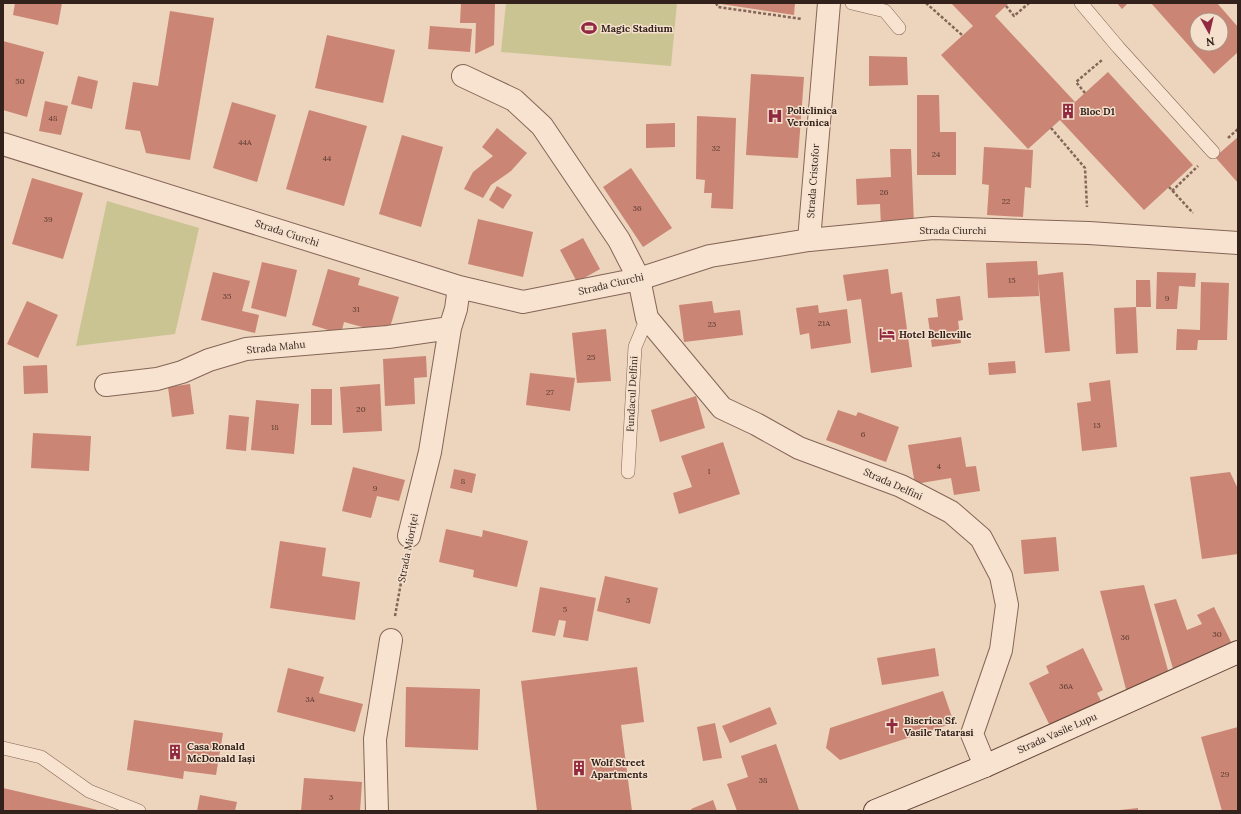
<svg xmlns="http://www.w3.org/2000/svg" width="1241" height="814" font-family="Lora,serif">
  <rect width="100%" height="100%" fill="#ecd4bd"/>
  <path fill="#cac492" d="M 506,3 L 677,3 L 671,66 L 501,52 Z
    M 107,201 L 199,228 L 175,334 L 76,346 Z"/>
  <path fill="#ca8574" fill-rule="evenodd" d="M 15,3 L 62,3 L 58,25 L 13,15 Z
    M 461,3 L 495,3 L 494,45 L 475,54 L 476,23 L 460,23 Z
    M 722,3 L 795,3 L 794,15 L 721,4 Z
    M 951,3 L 1009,3 L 995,16 L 1075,102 L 1108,72 L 1193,165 L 1144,210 L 1060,120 L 1028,149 L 941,55 L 973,26 Z
    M 1117,3 L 1128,3 L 1122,9 Z
    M 1151,3 L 1217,3 L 1238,27 L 1238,52 L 1214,74 ZM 1197,20 L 1221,20 L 1221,44 L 1197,44 Z
    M 170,11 L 214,18 L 190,160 L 146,153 L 140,131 L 125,129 L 133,82 L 158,86 Z
    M 430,26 L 472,29 L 470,52 L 428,49 Z
    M 327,35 L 395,50 L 383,103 L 315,88 Z
    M 3,41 L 44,52 L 27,117 L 3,110 Z
    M 869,56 L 907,57 L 908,85 L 869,86 Z
    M 751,74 L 804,77 L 798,158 L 746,155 Z
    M 78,76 L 98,81 L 92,109 L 71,104 Z
    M 917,95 L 939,95 L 940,132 L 956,132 L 956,175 L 917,175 Z
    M 45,101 L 68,106 L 61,135 L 39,131 Z
    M 232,102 L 276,115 L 257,182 L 213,168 Z
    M 309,110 L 367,126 L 344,206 L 286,189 Z
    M 697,116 L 736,118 L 733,209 L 711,208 L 712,193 L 704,193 L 705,180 L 696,179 Z
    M 675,123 L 675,147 L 646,148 L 646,124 Z
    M 497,128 L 527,153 L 511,171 L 491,185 L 483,198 L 464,189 L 473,172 L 493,156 L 482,147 Z
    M 402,135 L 443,147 L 421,227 L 379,214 Z
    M 1238,137 L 1238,183 L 1215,157 Z
    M 984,147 L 1033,150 L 1031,188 L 1025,187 L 1023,217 L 987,215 L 989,185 L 982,184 Z
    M 890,149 L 911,149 L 914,225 L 881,226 L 880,204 L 857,205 L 856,179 L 891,177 Z
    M 631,168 L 672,228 L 643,247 L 603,187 Z
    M 32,178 L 83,193 L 63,259 L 12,244 Z
    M 497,186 L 512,195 L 503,209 L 489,200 Z
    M 478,219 L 533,232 L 523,277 L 468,264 Z
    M 583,238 L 600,269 L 577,282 L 560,250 Z
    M 1037,261 L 1038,275 L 1063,272 L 1070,351 L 1045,353 L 1038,277 L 1039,296 L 988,298 L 986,263 Z
    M 262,262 L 297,270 L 286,317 L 251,308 Z
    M 328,269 L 360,278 L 358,285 L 399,297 L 388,334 L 344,322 L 341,334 L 312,325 Z
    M 888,269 L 891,294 L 902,292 L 912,367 L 871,373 L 861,299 L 847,301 L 843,275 Z
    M 213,272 L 250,281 L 242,311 L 259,315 L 255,333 L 201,320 Z
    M 1157,272 L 1196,273 L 1195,287 L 1179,286 L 1177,309 L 1156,309 Z
    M 1136,280 L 1150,280 L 1151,307 L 1136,307 Z
    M 1201,282 L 1229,283 L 1227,340 L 1198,340 L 1197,350 L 1176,350 L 1177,329 L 1200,330 Z
    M 960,296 L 963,320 L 958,321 L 961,343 L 932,347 L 928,318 L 938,317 L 936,299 Z
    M 27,301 L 58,315 L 38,358 L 7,344 Z
    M 712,301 L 714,313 L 740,310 L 743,335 L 684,342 L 679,305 Z
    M 818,305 L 819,313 L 847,309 L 851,343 L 811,349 L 809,333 L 800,335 L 796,308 Z
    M 1136,307 L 1138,353 L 1116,354 L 1114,308 Z
    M 606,329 L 611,381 L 577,383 L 572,333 Z
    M 426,356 L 427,377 L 414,378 L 415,404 L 385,406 L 383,359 Z
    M 1015,361 L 1016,373 L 989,375 L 988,363 Z
    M 47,365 L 48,393 L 24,394 L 23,366 Z
    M 530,373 L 575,378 L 570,411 L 526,405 Z
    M 1110,380 L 1117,447 L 1082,451 L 1077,403 L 1091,401 L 1089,383 Z
    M 190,384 L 194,414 L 172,417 L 168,387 Z
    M 380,384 L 382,431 L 343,433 L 340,387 Z
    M 311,389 L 332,389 L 332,425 L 311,425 Z
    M 696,396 L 705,428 L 660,442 L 651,410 Z
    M 256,400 L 299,404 L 294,454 L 251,450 Z
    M 838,410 L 856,416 L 858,412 L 899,427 L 886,462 L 826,440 Z
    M 229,415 L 249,417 L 246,451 L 226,449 Z
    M 33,433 L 91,436 L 89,471 L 31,468 Z
    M 961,437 L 966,467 L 976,466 L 980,491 L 954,495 L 951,478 L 915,484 L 908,445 Z
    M 723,442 L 740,494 L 679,514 L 673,493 L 692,487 L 681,456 Z
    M 353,467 L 405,480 L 399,501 L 377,496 L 371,518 L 342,511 Z
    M 454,469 L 476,474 L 472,493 L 450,488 Z
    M 1230,472 L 1238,489 L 1238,554 L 1202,559 L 1190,477 Z
    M 446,529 L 482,537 L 483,530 L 528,541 L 517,587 L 473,577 L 474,570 L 439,562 Z
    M 1056,537 L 1059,571 L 1024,574 L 1021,540 Z
    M 280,541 L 326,548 L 322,576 L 360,582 L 355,620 L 270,608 Z
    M 605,576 L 658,588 L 650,624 L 597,611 Z
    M 1144,585 L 1169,674 L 1127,693 L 1100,591 Z
    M 540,587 L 596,598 L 588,641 L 563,637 L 566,621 L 559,620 L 555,636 L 532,632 Z
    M 1176,599 L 1187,630 L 1202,624 L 1197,615 L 1214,607 L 1232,644 L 1174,672 L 1154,604 Z
    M 935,648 L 939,676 L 882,685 L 877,658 Z
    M 1083,648 L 1103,690 L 1097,693 L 1103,705 L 1052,730 L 1029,683 L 1049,673 L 1046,666 Z
    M 637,667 L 644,722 L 621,725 L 632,811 L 537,811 L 521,681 Z
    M 288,668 L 324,677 L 319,693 L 363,704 L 355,732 L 277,712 Z
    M 406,687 L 480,689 L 478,750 L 405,747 Z
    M 943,691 L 954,723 L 840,760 L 826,748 L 830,728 Z
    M 770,707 L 777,724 L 730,743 L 722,726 Z
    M 134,720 L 223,733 L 216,775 L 184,771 L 183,779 L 127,770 Z
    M 715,723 L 722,758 L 703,761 L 697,727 Z
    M 1238,727 L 1238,811 L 1222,811 L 1201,737 Z
    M 776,744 L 799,810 L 737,811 L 727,784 L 748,777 L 741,756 Z
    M 304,778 L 362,782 L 360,811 L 301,811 Z
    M 3,788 L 98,810 L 98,811 L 3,811 Z
    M 200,795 L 237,802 L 235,811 L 197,811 Z
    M 713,800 L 717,811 L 692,811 L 691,809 Z
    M 1138,808 L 1138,811 L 1120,811 L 1120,810 Z"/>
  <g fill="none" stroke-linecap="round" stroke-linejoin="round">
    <defs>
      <path id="service" d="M 852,3 L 885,11 L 899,28
        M 1081,3 L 1118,47 L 1213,152
        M 628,472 L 635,347 L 647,318
        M 3,748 L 41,757 L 89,791 L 139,811"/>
      <path id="minor" d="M 463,76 L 514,100 L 542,126 L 619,240 L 639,279 L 647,318 L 722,408 L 756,424 L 799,448 L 901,486 L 951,512 L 981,538 L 1001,576 L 1007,605 L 1001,650 L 972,734 L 985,766
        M 3,144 L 459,287 L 523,302 L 639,279 L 710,256 L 809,240 L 933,228 L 1089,233 L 1238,243
        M 809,240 L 829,3
        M 106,385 L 157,379 L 182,372 L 209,360 L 246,349 L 388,337 L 450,328
        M 409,536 L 430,452 L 450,328 L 456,309 L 459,287
        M 377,811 L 375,739 L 391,640"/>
      <path id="secondary" d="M 875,811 L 985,766 L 1238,652"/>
    </defs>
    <use href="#service" stroke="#846557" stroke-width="14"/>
    <use href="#minor" stroke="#846557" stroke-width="24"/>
    <use href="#secondary" stroke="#65473a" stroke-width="24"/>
    <path stroke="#846557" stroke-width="2.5" stroke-dasharray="3 2" stroke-linecap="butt" d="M 716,3 L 718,7 L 802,19
      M 926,3 L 962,35
      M 1006,6 L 1014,16 L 1029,3
      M 1085,93 L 1076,82 L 1102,60
      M 1051,128 L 1085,168 L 1087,207
      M 1228,138 L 1238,129
      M 1169,187 L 1193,213
      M 1172,191 L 1198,166
      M 395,616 L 405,560"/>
    <use href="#service" stroke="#f8e3d0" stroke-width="13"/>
    <use href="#minor" stroke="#f8e3d0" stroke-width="22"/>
    <use href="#secondary" stroke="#f8e3d0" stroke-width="22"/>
  </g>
  <defs>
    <symbol id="stadium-bare" viewBox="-9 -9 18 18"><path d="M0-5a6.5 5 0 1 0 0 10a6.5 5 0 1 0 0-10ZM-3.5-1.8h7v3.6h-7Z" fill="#912940" stroke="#f4e0cd" stroke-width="2.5" paint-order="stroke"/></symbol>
    <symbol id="building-bare" viewBox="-9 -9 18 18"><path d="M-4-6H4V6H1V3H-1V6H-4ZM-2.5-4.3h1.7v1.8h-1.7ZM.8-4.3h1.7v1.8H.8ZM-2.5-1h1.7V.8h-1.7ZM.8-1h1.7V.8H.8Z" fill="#912940" stroke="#f4e0cd" stroke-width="2.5" paint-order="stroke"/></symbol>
    <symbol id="hospital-bare" viewBox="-9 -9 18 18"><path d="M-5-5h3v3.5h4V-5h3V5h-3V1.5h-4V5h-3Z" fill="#912940" stroke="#f4e0cd" stroke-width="2.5" paint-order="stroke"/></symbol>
    <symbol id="hotel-bare" viewBox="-9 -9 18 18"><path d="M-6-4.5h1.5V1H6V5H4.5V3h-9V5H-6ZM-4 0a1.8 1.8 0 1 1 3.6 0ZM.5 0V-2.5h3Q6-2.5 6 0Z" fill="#912940" stroke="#f4e0cd" stroke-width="2.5" paint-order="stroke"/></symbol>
    <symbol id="church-bare" viewBox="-9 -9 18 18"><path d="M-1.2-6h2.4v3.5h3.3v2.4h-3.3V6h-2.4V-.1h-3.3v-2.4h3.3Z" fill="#912940" stroke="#f4e0cd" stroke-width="2.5" paint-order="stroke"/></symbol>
  </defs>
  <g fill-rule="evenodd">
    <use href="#stadium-bare" x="578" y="17" width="22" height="22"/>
    <use href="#building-bare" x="1057" y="100" width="22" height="22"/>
    <use href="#hospital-bare" x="764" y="105" width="22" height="22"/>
    <use href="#hotel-bare" x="876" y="323" width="22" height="22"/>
    <use href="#church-bare" x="881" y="715" width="22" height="22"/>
    <use href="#building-bare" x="164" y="741" width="22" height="22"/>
    <use href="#building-bare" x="568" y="757" width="22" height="22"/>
  </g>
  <g text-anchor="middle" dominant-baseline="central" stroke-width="3" stroke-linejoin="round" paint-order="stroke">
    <g font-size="8" fill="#593b31">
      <text x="20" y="81">50</text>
      <text x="53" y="118">48</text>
      <text x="245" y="142">44A</text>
      <text x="716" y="148">32</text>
      <text x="936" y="154">24</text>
      <text x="327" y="158">44</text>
      <text x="884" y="192">26</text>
      <text x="1006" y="201">22</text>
      <text x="637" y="208">36</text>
      <text x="48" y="219">39</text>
      <text x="1012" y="280">15</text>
      <text x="227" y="296">35</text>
      <text x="1167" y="298">9</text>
      <text x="356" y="309">31</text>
      <text x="824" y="323">21A</text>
      <text x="712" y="324">23</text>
      <text x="591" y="357">25</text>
      <text x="550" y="392">27</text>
      <text x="361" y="409">20</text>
      <text x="1097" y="425">13</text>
      <text x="275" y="427">18</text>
      <text x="863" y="434">6</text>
      <text x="939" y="466">4</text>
      <text x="709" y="471">1</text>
      <text x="463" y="481">8</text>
      <text x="375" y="488">9</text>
      <text x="628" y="600">3</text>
      <text x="565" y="609">5</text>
      <text x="1217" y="634">30</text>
      <text x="1125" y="637">36</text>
      <text x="1066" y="686">36A</text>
      <text x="310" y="699">3A</text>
      <text x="1225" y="774">29</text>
      <text x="763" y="780">38</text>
      <text x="331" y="797">3</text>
    </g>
    <g font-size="10" font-weight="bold" fill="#33221b" stroke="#f4e0cd" text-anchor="start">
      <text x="601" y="28">Magic Stadium</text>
      <text x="787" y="110">Policlinica<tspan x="787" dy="12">Veronica</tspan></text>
      <text x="1080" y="111">Bloc D1</text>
      <text x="899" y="334">Hotel Belleville</text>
      <text x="904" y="720">Biserica Sf.<tspan x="904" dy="12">Vasile Tatarasi</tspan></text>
      <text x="187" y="746">Casa Ronald<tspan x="187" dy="12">McDonald Iași</tspan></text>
      <text x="591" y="762">Wolf Street<tspan x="591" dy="12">Apartments</tspan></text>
    </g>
    <g font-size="10" fill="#33221b" stroke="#f4e0cd">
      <text transform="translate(813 181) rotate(-86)">Strada Cristofor</text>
      <text x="953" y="230">Strada Ciurchi</text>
      <text transform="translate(287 233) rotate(18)">Strada Ciurchi</text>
      <text transform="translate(611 284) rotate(-13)">Strada Ciurchi</text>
      <text transform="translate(276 347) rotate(-6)">Strada Mahu</text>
      <text transform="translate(632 394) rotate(-87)">Fundacul Delfini</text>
      <text transform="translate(893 484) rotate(24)">Strada Delfini</text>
      <text transform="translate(408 548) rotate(-79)">Strada Mioriței</text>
      <text transform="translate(1057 733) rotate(-24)">Strada Vasile Lupu</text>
    </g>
  </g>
  <rect width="1241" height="814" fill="none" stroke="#33221b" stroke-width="8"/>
  <g transform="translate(1209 32) rotate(172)"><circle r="19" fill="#f4e0cd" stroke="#a79486"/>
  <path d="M0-3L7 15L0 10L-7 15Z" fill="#912940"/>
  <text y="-6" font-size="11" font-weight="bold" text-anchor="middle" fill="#33221b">N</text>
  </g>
</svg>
